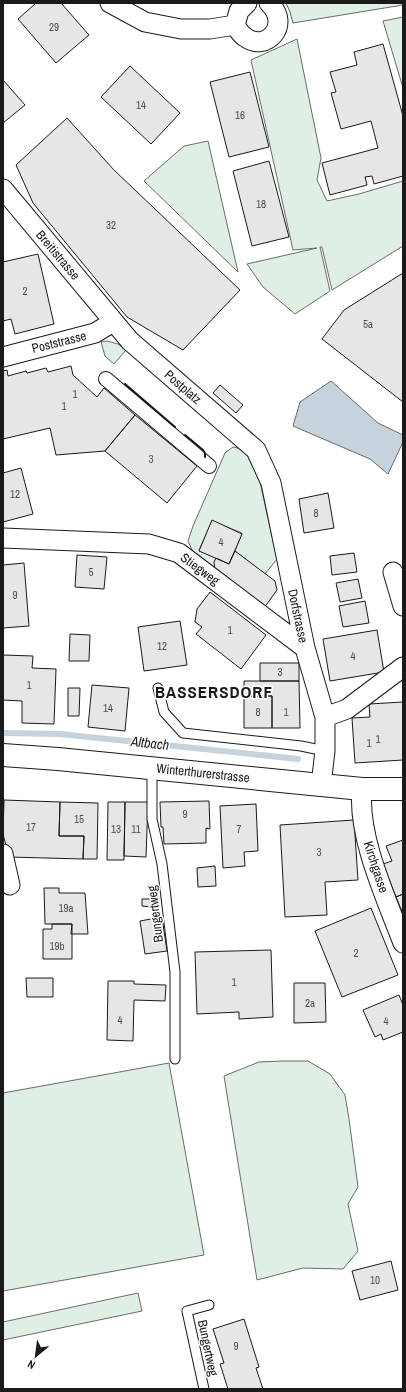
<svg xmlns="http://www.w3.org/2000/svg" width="406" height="1392" font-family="'Archivo Narrow',sans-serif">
  <rect width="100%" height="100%" fill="#fff"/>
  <path fill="#e0efe3" stroke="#6a6a6a" d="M 286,3 L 403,3 L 403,5 L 293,23 L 290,12 Z
    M 403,17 L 403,88 L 383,21 Z
    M 297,39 L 321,158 L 317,180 L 327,201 L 359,194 L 403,181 L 403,246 L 332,290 L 322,247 L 320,247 L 330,291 L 295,314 L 263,287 L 247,264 L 317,248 L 293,250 L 251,60 Z
    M 208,141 L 238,272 L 144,181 L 184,146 Z
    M 107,341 L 118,344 L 126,350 L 114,364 L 105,356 L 101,342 Z
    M 233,447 L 242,449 L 247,455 L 260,482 L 277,559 L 265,574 L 235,551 L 242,533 L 212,521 L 199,550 L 216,558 L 215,571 L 199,558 L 192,550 L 188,541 L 193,526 L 225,453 Z
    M 284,1061 L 308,1061 L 330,1074 L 345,1095 L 349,1119 L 358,1187 L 348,1204 L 358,1251 L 343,1269 L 303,1268 L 257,1280 L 224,1076 L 259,1062 Z
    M 169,1063 L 204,1255 L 3,1291 L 3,1093 Z
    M 138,1293 L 142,1311 L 3,1340 L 3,1322 Z"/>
  <path fill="#c6d2dc" stroke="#6a6a6a" d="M 331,381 L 378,423 L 403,435 L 403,442 L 388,474 L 370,459 L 293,426 L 300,402 Z"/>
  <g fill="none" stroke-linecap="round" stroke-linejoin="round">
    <path stroke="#c6d2dc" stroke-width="6" d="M 3,733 L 60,734 L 298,759"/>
  </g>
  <path fill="#e6e6e6" stroke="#1a1a1a" d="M 36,3 L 61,3 L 89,35 L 56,63 L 18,19 Z
    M 383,44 L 403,116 L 403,176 L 374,184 L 372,176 L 365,177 L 367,185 L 330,195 L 322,163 L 378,148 L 371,121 L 341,129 L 331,93 L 336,92 L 330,72 L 357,65 L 354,52 Z
    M 130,66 L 180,113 L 151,144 L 101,97 Z
    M 250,72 L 269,147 L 229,157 L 210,82 Z
    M 3,80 L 25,105 L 3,123 Z
    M 67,118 L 114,170 L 240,290 L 183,350 L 127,317 L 33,203 L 16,165 Z
    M 269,161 L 289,237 L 252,246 L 233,171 Z
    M 38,254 L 54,324 L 15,334 L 11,319 L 3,321 L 3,262 Z
    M 403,273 L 403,402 L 322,339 L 344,310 Z
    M 71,366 L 73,375 L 97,397 L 104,388 L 135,415 L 105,451 L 56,455 L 50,428 L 3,439 L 3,371 L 7,370 L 8,376 L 26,371 L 27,373 L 46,368 L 48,372 Z
    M 220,385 L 243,405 L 236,413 L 213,393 Z
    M 135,415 L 197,466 L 167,503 L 105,451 Z
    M 21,468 L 33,514 L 3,522 L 3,473 Z
    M 328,493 L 334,528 L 304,533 L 299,499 Z
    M 212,520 L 242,534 L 229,564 L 199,551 Z
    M 235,551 L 275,581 L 277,590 L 264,608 L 215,571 L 214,562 L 216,558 L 229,564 Z
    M 354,553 L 357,572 L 332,575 L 330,556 Z
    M 77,555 L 107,557 L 104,589 L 75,587 Z
    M 24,563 L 29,626 L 3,628 L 3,565 Z
    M 358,579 L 362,598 L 340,602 L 336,583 Z
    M 210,592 L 266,635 L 241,669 L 196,634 L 202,627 L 195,622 L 197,609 Z
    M 365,601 L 369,623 L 343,627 L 339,606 Z
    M 180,621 L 187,665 L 144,671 L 138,627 Z
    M 377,630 L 384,672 L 330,681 L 323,639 Z
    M 70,634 L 90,635 L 89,661 L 69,661 Z
    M 3,655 L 33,656 L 32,668 L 56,669 L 54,724 L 22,723 L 22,701 L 3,700 Z
    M 260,663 L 299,663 L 299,681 L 260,681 Z
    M 244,681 L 299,681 L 300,728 L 272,728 L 272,696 L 244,696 Z
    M 92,685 L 129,688 L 125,731 L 88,727 Z
    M 68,688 L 80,688 L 79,716 L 68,716 Z
    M 244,696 L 272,696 L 272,728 L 244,728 Z
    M 403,702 L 403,760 L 355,763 L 352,718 L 370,717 L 369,704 Z
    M 4,800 L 60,802 L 59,836 L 84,836 L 83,859 L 9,857 L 3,834 Z
    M 209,801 L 210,829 L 206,828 L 206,843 L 164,844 L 163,827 L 161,827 L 160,802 Z
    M 60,802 L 98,803 L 97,859 L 83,859 L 84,836 L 59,836 Z
    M 108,802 L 125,802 L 124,860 L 107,860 Z
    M 125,802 L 148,802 L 146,857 L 124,856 Z
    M 256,804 L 258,851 L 244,852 L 245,866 L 223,868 L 220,806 Z
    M 354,820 L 358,880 L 325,882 L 327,915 L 285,917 L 280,825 Z
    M 403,840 L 403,894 L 396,897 L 383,864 L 392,861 L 386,846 Z
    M 215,866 L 216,886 L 198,887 L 197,868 Z
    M 44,888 L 59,888 L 59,893 L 85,893 L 88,934 L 71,934 L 72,924 L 45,924 Z
    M 403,894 L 403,914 L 396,897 Z
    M 142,899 L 152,899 L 151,907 L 142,906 Z
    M 371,908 L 398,975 L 342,997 L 315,931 Z
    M 162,917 L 167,951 L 145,954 L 140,921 Z
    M 52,924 L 72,924 L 72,959 L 43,959 L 43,929 L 52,929 Z
    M 271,950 L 273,1017 L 239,1019 L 239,1012 L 197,1014 L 195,952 Z
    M 26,978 L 53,978 L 53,997 L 27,997 Z
    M 108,981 L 134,981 L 134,984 L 166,985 L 165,1001 L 134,1000 L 133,1041 L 107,1040 Z
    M 294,983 L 325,983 L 326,1022 L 294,1023 Z
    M 399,995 L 403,1005 L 403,1032 L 383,1040 L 381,1034 L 375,1037 L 363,1010 Z
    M 391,1261 L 398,1290 L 360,1300 L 352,1271 Z
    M 244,1319 L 259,1367 L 256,1368 L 263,1389 L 228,1389 L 220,1364 L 224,1363 L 213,1329 Z"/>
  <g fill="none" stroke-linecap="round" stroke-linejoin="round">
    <defs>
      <path id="service" d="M 158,688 L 164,712 L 183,733 L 301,746 L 325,751
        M 152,768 L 152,819 L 162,864 L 175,972 L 175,1059
        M 204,1389 L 187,1311 L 209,1305"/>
      <path id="pedestrian" d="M 106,379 L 209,466"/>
      <path id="minor" d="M 110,3 L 145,22 L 181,29 L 210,29 L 235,25
        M 247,3 L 239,11 L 235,25 C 238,29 240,34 245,37 C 266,53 292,25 269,3
        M 3,189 L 130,341 L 256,450 L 271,483 L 305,648 L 325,717 L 325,751 L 321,785
        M 3,357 L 95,333 L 113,322
        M 3,538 L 149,544 L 179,553 L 305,648
        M 393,572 L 403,606
        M 325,717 L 347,709 L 403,667
        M 362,789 C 357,836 386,898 403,943
        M 3,854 L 10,885"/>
      <path id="secondary" d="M 3,755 L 58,759 L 362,789 L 403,789"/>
    </defs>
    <use href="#service" stroke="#1a1a1a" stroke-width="11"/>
    <use href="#pedestrian" stroke="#1a1a1a" stroke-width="16"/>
    <use href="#minor" stroke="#1a1a1a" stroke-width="21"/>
    <use href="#secondary" stroke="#1a1a1a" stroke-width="24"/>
    <use href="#service" stroke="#fff" stroke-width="9"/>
    <use href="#pedestrian" stroke="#fff" stroke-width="14"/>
    <use href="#minor" stroke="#fff" stroke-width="19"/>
    <use href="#secondary" stroke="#fff" stroke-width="22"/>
    <path stroke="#1a1a1a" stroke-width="2" d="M 125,384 L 175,427
      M 185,435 L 203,450 L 205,453 L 205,457"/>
  </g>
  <g text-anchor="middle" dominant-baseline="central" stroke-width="3" stroke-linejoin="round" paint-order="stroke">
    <g font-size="11" fill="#4d4d4d">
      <text x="54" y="27">29</text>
      <text x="141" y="105">14</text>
      <text x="240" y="115">16</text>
      <text x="261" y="204">18</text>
      <text x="111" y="225">32</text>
      <text x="25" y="291">2</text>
      <text x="368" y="324">5a</text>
      <text x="75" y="394">1</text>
      <text x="64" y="406">1</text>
      <text x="151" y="459">3</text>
      <text x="15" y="494">12</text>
      <text x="316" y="513">8</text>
      <text x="221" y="542">4</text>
      <text x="91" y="572">5</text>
      <text x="15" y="595">9</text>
      <text x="230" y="630">1</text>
      <text x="162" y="646">12</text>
      <text x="353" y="656">4</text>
      <text x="280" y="672">3</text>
      <text x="29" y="685">1</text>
      <text x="108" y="708">14</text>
      <text x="258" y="712">8</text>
      <text x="286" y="712">1</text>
      <text x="378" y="739">1</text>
      <text x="369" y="743">1</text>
      <text x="185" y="814">9</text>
      <text x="79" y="819">15</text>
      <text x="31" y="827">17</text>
      <text x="116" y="829">13</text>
      <text x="136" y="829">11</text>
      <text x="239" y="829">7</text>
      <text x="319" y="852">3</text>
      <text x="66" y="908">19a</text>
      <text x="57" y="946">19b</text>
      <text x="356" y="953">2</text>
      <text x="234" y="982">1</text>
      <text x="310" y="1003">2a</text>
      <text x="120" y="1020">4</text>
      <text x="386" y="1021">4</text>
      <text x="375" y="1280">10</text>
      <text x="236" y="1346">9</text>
    </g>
    <g font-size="13" fill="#1a1a1a" stroke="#fff">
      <text transform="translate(58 255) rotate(50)">Breitistrasse</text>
      <text transform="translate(59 342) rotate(-14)">Poststrasse</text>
      <text transform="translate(183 387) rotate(41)">Postplatz</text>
      <text transform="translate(200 569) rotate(36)">Stiegweg</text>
      <text transform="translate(298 616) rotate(78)">Dorfstrasse</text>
      <text transform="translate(203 773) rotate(6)">Winterthurerstrasse</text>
      <text transform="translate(376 867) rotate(72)">Kirchgasse</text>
      <text transform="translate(155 914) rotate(-97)">Bungertweg</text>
      <text transform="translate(208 1348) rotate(78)">Bungertweg</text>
    </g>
    <g font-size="14" font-style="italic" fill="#1a1a1a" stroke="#fff">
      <text transform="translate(150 743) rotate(6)">Altbach</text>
    </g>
    <g font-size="17" font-weight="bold" letter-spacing="1" fill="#1a1a1a" stroke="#fff">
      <text x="214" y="691">BASSERSDORF</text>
    </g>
  </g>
  <rect width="406" height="1392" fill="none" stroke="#1a1a1a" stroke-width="8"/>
  <g transform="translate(36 1356) rotate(209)" stroke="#ffffff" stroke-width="3" paint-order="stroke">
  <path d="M0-3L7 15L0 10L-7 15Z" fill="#1a1a1a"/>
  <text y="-6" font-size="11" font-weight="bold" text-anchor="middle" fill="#1a1a1a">N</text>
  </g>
</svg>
